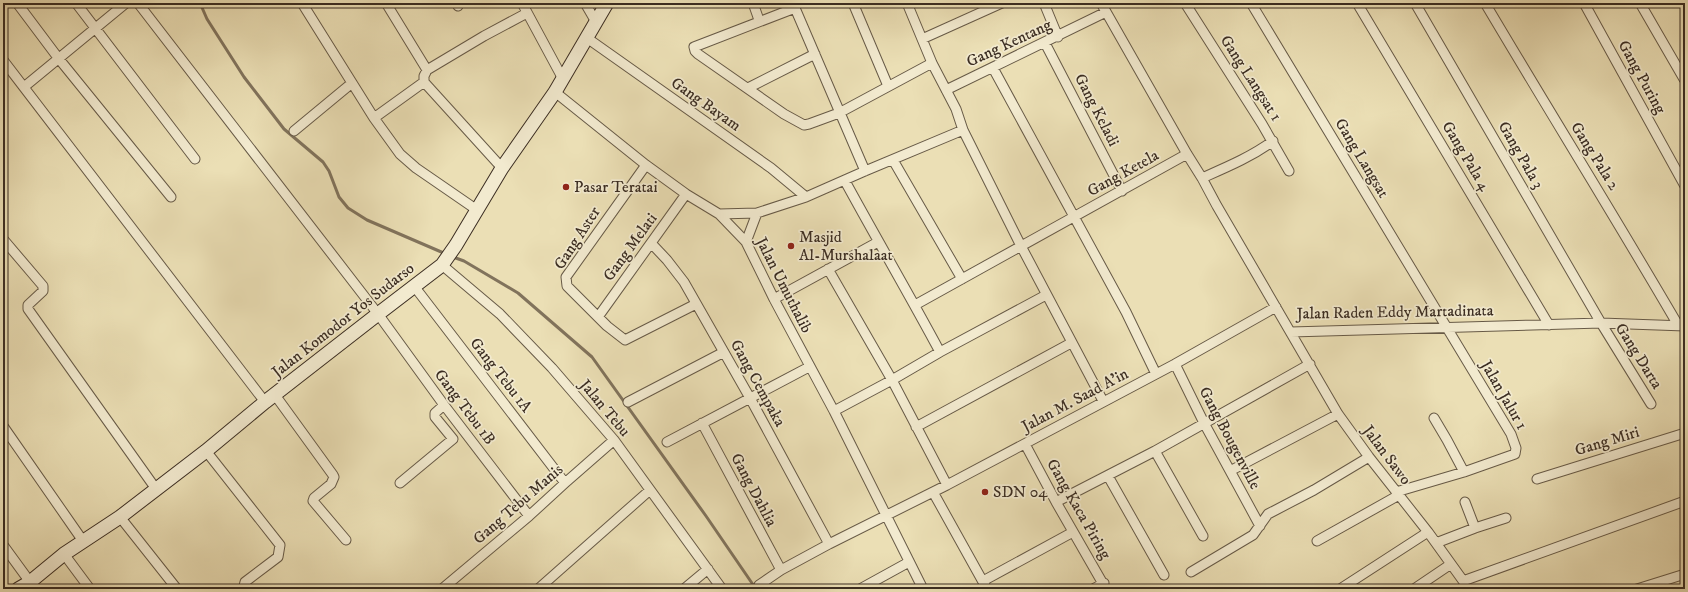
<svg xmlns="http://www.w3.org/2000/svg" width="1688" height="592" font-family="'IM FELL DW Pica',serif">
  <rect width="100%" height="100%" fill="#ebdfb5"/>
  <filter id="stains"><feTurbulence type="fractalNoise" baseFrequency=".005" numOctaves="4"/><feColorMatrix values="0 0 0 0 .2 0 0 0 0 .09 0 0 0 0 .02 0 0 0 .5 -.17"/></filter>
  <radialGradient id="worn" r=".72"><stop offset=".6" stop-color="#630" stop-opacity="0"/><stop offset="1" stop-color="#630" stop-opacity=".3"/></radialGradient>
  <g fill="none" stroke-linecap="round" stroke-linejoin="round">
    <path stroke="#81735c" stroke-width="3" d="M 200,3 L 207,19 L 244,77 L 284,129 L 323,162 L 329,171 L 339,197 L 348,208 L 367,220 L 446,254
      M 453,257 L 464,261 L 518,293 L 592,357 L 706,516 L 756,589"/>
    <defs>
      <path id="street" d="M 17,3 L 59,59 L 171,197
        M 76,3 L 195,159
        M 138,3 L 378,314 L 444,405 L 529,516
        M 302,3 L 374,118 L 400,154 L 416,168 L 477,210
        M 386,3 L 427,70 L 424,76 L 424,82 L 502,168
        M 457,3 L 458,6
        M 522,3 L 563,79
        M 585,3 L 596,22
        M 753,3 L 759,20
        M 853,3 L 888,86
        M 907,3 L 932,63 L 956,109 L 963,130 L 1021,246 L 1103,401
        M 1044,3 L 1058,37
        M 1101,3 L 1187,154 L 1202,178 L 1217,206 L 1338,414 L 1369,457 L 1428,532 L 1469,589
        M 1185,3 L 1262,124 L 1289,171
        M 1251,3 L 1511,434 L 1516,448 L 1515,454 L 1464,472 L 1396,492
        M 1357,3 L 1549,325
        M 1415,3 L 1601,323 L 1651,404
        M 1485,3 C 1549,111 1615,217 1678,325
        M 1584,3 L 1685,186
        M 1640,3 L 1684,79
        M 587,38 L 771,168 L 806,197
        M 922,39 L 1002,3
        M 1045,43 L 1122,191
        M 3,60 L 265,402
        M 993,68 L 1126,312 L 1156,374
        M 427,70 L 484,36 L 527,13
        M 24,87 L 126,3
        M 748,88 L 815,54
        M 946,90 L 1106,12
        M 555,92 L 646,165 L 686,194 L 719,214 L 746,242 L 774,299 L 834,411 L 923,589
        M 374,118 L 424,82
        M 294,131 L 352,83
        M 893,160 L 962,279
        M 646,165 L 566,277 L 567,286 L 607,326 L 625,340 L 696,304
        M 865,171 L 795,8 L 694,47 L 695,51 L 698,54 L 784,114 L 804,125 L 809,124 L 839,113 L 932,63
        M 1202,178 C 1227,167 1251,157 1273,141
        M 845,181 C 876,238 909,294 940,352
        M 719,214 L 757,213 L 806,197 L 865,171 L 963,130
        M 3,239 L 43,286 L 43,291 L 28,305 L 28,309 L 156,489
        M 746,242 L 757,213
        M 651,243 L 667,260 L 684,282 L 750,398 L 829,544
        M 442,265 L 500,314 L 552,368 L 614,440 L 722,589
        M 828,269 L 892,380 L 947,485
        M 414,286 L 565,483
        M 774,299 L 878,242
        M 915,305 L 1187,154
        M 598,317 L 686,194
        M 1291,332 L 1601,323 L 1685,326
        M 1175,364 L 1204,423 L 1260,526
        M 275,395 L 333,475 L 334,477 L 331,484 L 314,498 L 313,501 L 346,540
        M 628,402 L 724,352
        M 834,411 L 892,380 L 940,352 L 1046,295
        M 1434,418 L 1447,440 L 1464,472
        M 702,423 L 781,570
        M 3,426 L 83,541
        M 916,427 L 1071,343
        M 667,442 L 809,367
        M 1025,444 L 1056,502 L 1106,589
        M 206,451 L 280,545 L 278,557 L 245,582 L 244,586 L 246,589
        M 1155,451 L 1203,536
        M 1230,471 L 1338,414
        M 1108,476 L 1164,575
        M 1537,479 L 1685,433
        M 400,483 L 453,439 L 435,417 L 435,413 L 444,405
        M 933,492 L 987,589
        M 1056,502 L 1155,451 L 1310,364
        M 1465,502 L 1475,528
        M 120,517 L 177,589
        M 1317,541 L 1399,495
        M 1436,543 L 1475,528 L 1506,518
        M 3,545 L 30,582
        M 64,554 L 90,589
        M 1191,572 L 1253,535 L 1268,514 L 1314,490 L 1369,457
        M 983,581 L 1073,532
        M 1463,581 L 1685,501
        M 759,585 L 781,570 L 829,544 L 947,485 L 1175,364 L 1276,307
        M 442,589 L 529,516 L 565,483 L 614,440
        M 538,589 L 650,490
        M 684,589 L 708,569
        M 860,589 L 909,562
        M 1093,589 L 1104,583
        M 1340,589 L 1428,532
        M 1414,589 L 1451,564
        M 1637,589 L 1685,574"/>
      <path id="secondary" d="M 18,589 L 30,582 L 64,554 L 120,517 L 206,451 L 265,402 L 378,314 L 442,265 L 456,245 L 502,168 L 555,92 L 607,3"/>
    </defs>
    <use href="#street" stroke="#675a47" stroke-width="11"/>
    <use href="#secondary" stroke="#3b2d22" stroke-width="15"/>
    <use href="#street" stroke="#f2eacf" stroke-width="9"/>
    <use href="#secondary" stroke="#f2eacf" stroke-width="13"/>
  </g>
  <g fill="#8f2418" stroke="#f2eacf" stroke-width="1.5">
    <circle cx="566" cy="187" r="4"/>
    <circle cx="791" cy="246" r="4"/>
    <circle cx="985" cy="492" r="4"/>
  </g>
  <g text-anchor="middle" dominant-baseline="central" stroke-width="3.5" stroke-linejoin="round" paint-order="stroke">
    <g font-size="16" fill="#3b2d22" stroke="#f2eacf">
      <text transform="translate(1009 43) rotate(-25)">Gang Kentang</text>
      <text transform="translate(1642 77) rotate(61)">Gang Puring</text>
      <text transform="translate(1251 78) rotate(57)">Gang Langsat 1</text>
      <text transform="translate(706 104) rotate(35)">Gang Bayam</text>
      <text transform="translate(1097 110) rotate(63)">Gang Keladi</text>
      <text transform="translate(1521 155) rotate(60)">Gang Pala 3</text>
      <text transform="translate(1466 156) rotate(59)">Gang Pala 4</text>
      <text transform="translate(1595 156) rotate(58)">Gang Pala 2</text>
      <text transform="translate(1362 158) rotate(59)">Gang Langsat</text>
      <text transform="translate(1123 173) rotate(-29)">Gang Ketela</text>
      <text transform="translate(577 238) rotate(-57)">Gang Aster</text>
      <text transform="translate(630 247) rotate(-54)">Gang Melati</text>
      <text transform="translate(784 285) rotate(63)">Jalan Umuthalib</text>
      <text transform="translate(1395 312) rotate(-1)">Jalan Raden Eddy Martadinata</text>
      <text transform="translate(343 320) rotate(-38)">Jalan Komodor Yos Sudarso</text>
      <text transform="translate(1639 356) rotate(58)">Gang Darta</text>
      <text transform="translate(501 375) rotate(52)">Gang Tebu 1A</text>
      <text transform="translate(758 383) rotate(61)">Gang Cempaka</text>
      <text transform="translate(1504 395) rotate(60)">Jalan Jalur 1</text>
      <text transform="translate(1075 400) rotate(-28)">Jalan M. Saad A'in</text>
      <text transform="translate(465 407) rotate(53)">Gang Tebu 1B</text>
      <text transform="translate(605 408) rotate(50)">Jalan Tebu</text>
      <text transform="translate(1230 438) rotate(62)">Gang Bougenville</text>
      <text transform="translate(1607 441) rotate(-17)">Gang Miri</text>
      <text transform="translate(1387 455) rotate(53)">Jalan Sawo</text>
      <text transform="translate(754 490) rotate(62)">Gang Dahlia</text>
      <text transform="translate(518 504) rotate(-41)">Gang Tebu Manis</text>
      <text transform="translate(1079 509) rotate(60)">Gang Kaca Piring</text>
    </g>
    <g font-size="16" fill="#3b2d22" stroke="#f2eacf" text-anchor="start">
      <text x="574" y="187">Pasar Teratai</text>
      <text x="799" y="237">Masjid<tspan x="799" dy="18">Al-Murshalaat</tspan></text>
      <text x="993" y="492">SDN 04</text>
    </g>
  </g>
  <rect width="1688" height="592" fill="none" stroke="#ebdfb5" stroke-width="16"/>
  <rect x="4" y="4" width="1680" height="584" fill="none" stroke="#3b2d22" stroke-width="2"/>
  <rect x="8" y="8" width="1672" height="576" fill="none" stroke="#3b2d22"/>
  <rect width="100%" height="100%" filter="url(#stains)"/>
  <rect width="100%" height="100%" fill="url(#worn)"/>
</svg>
